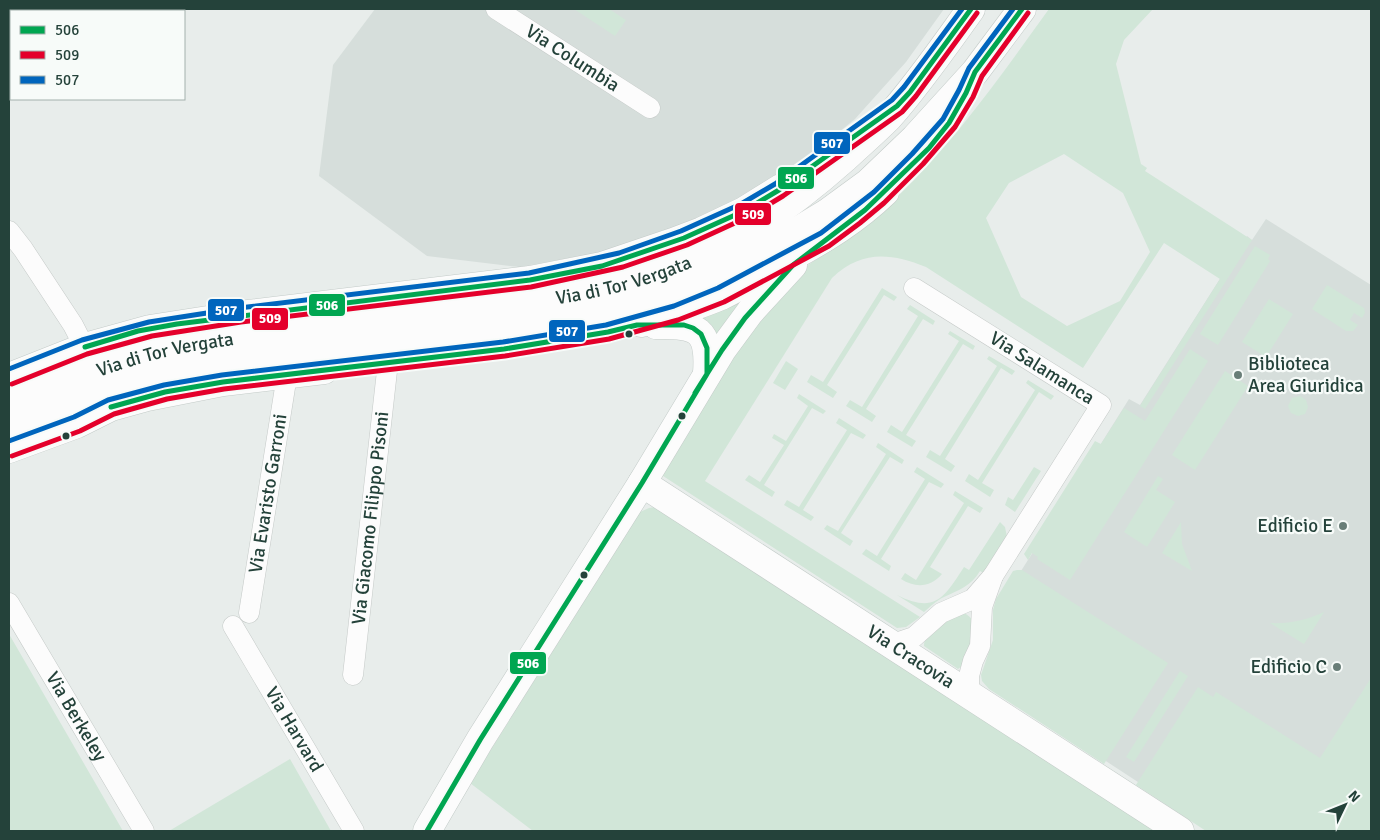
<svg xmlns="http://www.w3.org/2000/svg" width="1380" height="840" font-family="Signika,sans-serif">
  <rect width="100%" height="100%" fill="#e8edeb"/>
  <path fill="#d6dedb" d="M 375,9 L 944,9 L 906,62 L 855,119 L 791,171 L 719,209 L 646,238 L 602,252 L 519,267 L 427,256 L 319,176 L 333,65 Z
    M 1266,219 L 1371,285 L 1371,831 L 1213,831 L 1017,703 L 1006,595 L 1129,399 L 1140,405 L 1247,236 L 1252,240 Z"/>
  <path fill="#d1e6d8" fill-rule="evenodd" d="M 574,9 L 609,9 L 626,20 L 615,36 Z
    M 1049,9 L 1153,9 L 1124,40 L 1116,64 L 1141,164 L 1147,168 L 1145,171 L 1252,240 L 1145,409 L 1140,406 L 1220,279 L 1164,243 L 1083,368 L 926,267 C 890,253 862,250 832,278 L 705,481 L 920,617 L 906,627 L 897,628 L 660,474 C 699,409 734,341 785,285 C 803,266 827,253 849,238 C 866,226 883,211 898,196 C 956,140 1002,74 1049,9 ZM 1064,154 L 1123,193 L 1150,252 L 1120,301 L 1067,326 L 1021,297 L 986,218 L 1009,183 Z
    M 1255,246 L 1270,255 L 1268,259 L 1270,261 L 1218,345 L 1200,334 Z
    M 1327,285 L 1364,308 L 1365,313 L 1362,318 L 1354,313 L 1350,320 L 1358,325 L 1353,331 L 1346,331 L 1312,309 Z
    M 882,288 L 897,297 L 894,301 L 884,295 L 827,385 L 837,392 L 833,398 L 807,382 L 811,375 L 823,382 Z
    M 1269,299 L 1293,314 L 1266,357 L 1242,342 Z
    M 742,301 L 719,335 L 715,335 L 697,313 Z
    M 910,305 L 935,321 L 933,325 L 923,319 L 866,409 L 876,416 L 872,422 L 846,406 L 850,400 L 862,407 L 918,316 L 907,309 Z
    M 950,331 L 975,346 L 973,350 L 963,344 L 906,435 L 916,441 L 912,447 L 887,432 L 891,425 L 902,432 L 959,341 L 948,334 Z
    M 1190,349 L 1208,361 L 1070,580 L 1037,559 L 1038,557 L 1032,553 L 1028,560 L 1024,554 L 1095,441 L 1101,444 L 1124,408 L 1145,421 Z
    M 989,356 L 1015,371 L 1012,375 L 1001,368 L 945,459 L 955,466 L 951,472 L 926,457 L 930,450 L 940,456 L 997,366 L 987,359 Z
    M 786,361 L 798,369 L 785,390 L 773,383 Z
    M 1225,371 L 1248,386 L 1195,470 L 1172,455 Z
    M 1028,380 L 1054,396 L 1051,400 L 1039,392 L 982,483 L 994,490 L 990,497 L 965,481 L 969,474 L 978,480 L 1035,390 L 1026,383 Z
    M 799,394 L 826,411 L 823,414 L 812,408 L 764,485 L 775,492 L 772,497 L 745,480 L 749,475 L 760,482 L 784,445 L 772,438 L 774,434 L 786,441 L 808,406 L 797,398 Z
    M 1300,396 L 1306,400 L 1308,407 L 1305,414 L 1298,416 L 1291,413 L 1288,406 L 1292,398 Z
    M 839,418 L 866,435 L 863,439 L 851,433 L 803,510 L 814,517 L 811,521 L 784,505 L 787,500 L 799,507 L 847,430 L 836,423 Z
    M 878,443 L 904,460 L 902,464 L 890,457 L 841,533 L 853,541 L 850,546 L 824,529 L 827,525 L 838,531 L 886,454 L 876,447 Z
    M 917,467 L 944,484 L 941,488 L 929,482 L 881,559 L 891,566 L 889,571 L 862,554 L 866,549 L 877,556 L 925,479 L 914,472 Z
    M 1034,467 L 1041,471 L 1015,512 L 1005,505 L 1008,497 L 1013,500 Z
    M 1158,476 L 1163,479 L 1156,490 L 1175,502 L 1147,547 L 1124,532 Z
    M 955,491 L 983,508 L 980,513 L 968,506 L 930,567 L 942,574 C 930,588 915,588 901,579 L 905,573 L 916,580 L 964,503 L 953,495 Z
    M 661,506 L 1159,831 L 533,831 L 470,783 L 640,512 L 649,508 Z
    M 1000,522 L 1005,527 L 1007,537 L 985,574 L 980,571 C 971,586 959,590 944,597 C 937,600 930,607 924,612 L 897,595 C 935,614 944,598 964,567 L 969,570 Z
    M 1181,522 L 1182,544 L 1192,571 L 1162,553 Z
    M 1017,570 L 1022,570 L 1168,663 L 1104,764 L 989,689 L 982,681 L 981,675 L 993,640 L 993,610 L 996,599 L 1013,571 Z
    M 1324,612 L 1304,644 L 1270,623 C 1289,624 1307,620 1324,612 Z
    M 964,613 C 985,623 969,650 963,665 L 958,669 L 924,646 C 924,629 951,619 964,613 Z
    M 9,634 L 123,831 L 9,831 Z
    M 1180,671 L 1188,676 L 1134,762 L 1126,757 Z
    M 1371,678 L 1371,831 L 1206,831 L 1136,785 L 1198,687 L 1213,697 L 1216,692 L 1320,758 Z
    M 290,759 L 331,831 L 169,831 Z"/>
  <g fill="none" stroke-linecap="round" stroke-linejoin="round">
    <defs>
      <g id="street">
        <path id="s1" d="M 496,9 L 650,108"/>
        <path d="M 9,231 L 23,249 L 73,325 L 91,360"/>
        <path id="s2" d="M 914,288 L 1101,405 L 993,576"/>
        <path id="s3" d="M 9,603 L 144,831"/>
        <path id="s4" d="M 249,613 L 287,375"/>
        <path id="s5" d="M 233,626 L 354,831"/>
        <path d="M 888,643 L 896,643 L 914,637 L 941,613 L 973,599 L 993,576 L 982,607 L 980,646 L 973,661 L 969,676 L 969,687 L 978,701"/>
        <path id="s6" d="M 353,675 L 388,362"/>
      </g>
      <g id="secondary">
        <path d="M 641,323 C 668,315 695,307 721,296 C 744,285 766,272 788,259 C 823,240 856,220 885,192"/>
        <path d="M 656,325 C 698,324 710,329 707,374"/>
        <path d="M 9,377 L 85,347 L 150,329 L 240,315 L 530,280 L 602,266 L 673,242 L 702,231 L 744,211 L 781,188"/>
        <path id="s7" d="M 9,403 C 74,380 137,353 206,343 C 294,329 382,321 470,309 C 517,303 564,299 610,288 C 650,279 691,263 727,244 C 770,220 809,190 845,158 C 860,144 875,131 889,117 C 919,83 945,45 971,9"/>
        <path d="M 9,425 L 104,389 L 176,370 L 260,358 L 398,343 L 595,318 L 641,305 L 684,289 L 766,250 L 827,213 L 868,183 L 915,138 L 975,72 L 1022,9"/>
        <path d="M 9,449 L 77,424 L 111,407 L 147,397 L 223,382 L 324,370"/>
        <path id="s8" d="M 642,483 L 1180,831"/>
        <path d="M 427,831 L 480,740 L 642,483 L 722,350 L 750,312 L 793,265"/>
      </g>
    </defs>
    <use href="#street" stroke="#c5cac8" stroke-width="21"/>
    <use href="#secondary" stroke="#c3cbc8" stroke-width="29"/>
    <use href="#street" stroke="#fcfcfc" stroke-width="20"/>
    <use href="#secondary" stroke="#fcfcfc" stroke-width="28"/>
    <defs>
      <path id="bus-1" d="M 85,347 L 138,331 L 177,324 L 530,280 L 602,266 L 684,238 L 744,211 L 779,190 L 897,106 L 910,92 L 971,9
        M 695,393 L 722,350 L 745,318 L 793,265 L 865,210 L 929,148 L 949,123 L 966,93 L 975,72 L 1022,9
        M 111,407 L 165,392 L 223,382 L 504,349 L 608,332 L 637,325 L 684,325 L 693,328 L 701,334 L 707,348 L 707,374 L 642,483 L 480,740 L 427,831"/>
      <path id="bus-2" d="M 12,384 L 87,354 L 152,336 L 241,322 L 531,287 L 623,267 L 687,245 L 748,217 L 783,196 L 902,112 L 916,96 L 977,13
        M 12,456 L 80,431 L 114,414 L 167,399 L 224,389 L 505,356 L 609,339 L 678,320 L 724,302 L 829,246 L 860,223 L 884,203 L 923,164 L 955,127 L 973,97 L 982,76 L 1028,13"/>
      <path id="bus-3" d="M 9,369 L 82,340 L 149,322 L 239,308 L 529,273 L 619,253 L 681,231 L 741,204 L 775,184 L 892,100 L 904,87 L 962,9
        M 9,441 L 74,417 L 108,400 L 164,385 L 222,375 L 503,342 L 606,325 L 674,306 L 718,288 L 821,233 L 874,192 L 912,154 L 943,119 L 959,90 L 969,68 L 1013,9"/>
    </defs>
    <use href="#bus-1" stroke="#f7fbf9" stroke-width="9"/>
    <use href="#bus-2" stroke="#f7fbf9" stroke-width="9"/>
    <use href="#bus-3" stroke="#f7fbf9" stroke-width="9"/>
    <use href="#bus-1" stroke="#00a651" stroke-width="5"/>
    <use href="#bus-2" stroke="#e4002b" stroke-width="5"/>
    <use href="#bus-3" stroke="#0065bd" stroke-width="5"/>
  </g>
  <g fill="#24423a" stroke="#f7fbf9" stroke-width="2">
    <circle cx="629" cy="334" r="4.5"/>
    <circle cx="682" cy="416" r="4.5"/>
    <circle cx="66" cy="436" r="4.5"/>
    <circle cx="584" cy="575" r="4.5"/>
  </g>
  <g fill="#697e78" stroke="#f7fbf9" stroke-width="2">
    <circle cx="1238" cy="375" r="5"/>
    <circle cx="1343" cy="526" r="5"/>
    <circle cx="1337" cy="667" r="5"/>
  </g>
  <g text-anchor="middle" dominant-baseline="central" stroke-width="4.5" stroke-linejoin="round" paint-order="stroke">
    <g font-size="19" fill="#24423a" stroke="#f7fbf9">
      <text stroke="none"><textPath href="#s1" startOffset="91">Via Columbia</textPath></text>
      <text stroke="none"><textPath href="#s7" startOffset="629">Via di Tor Vergata</textPath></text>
      <text stroke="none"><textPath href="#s7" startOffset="164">Via di Tor Vergata</textPath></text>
      <text stroke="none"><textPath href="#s2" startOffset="151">Via Salamanca</textPath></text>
      <text stroke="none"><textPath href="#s4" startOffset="121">Via Evaristo Garroni</textPath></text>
      <text stroke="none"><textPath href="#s6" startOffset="158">Via Giacomo Filippo Pisoni</textPath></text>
      <text stroke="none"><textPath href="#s8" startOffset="320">Via Cracovia</textPath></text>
      <text stroke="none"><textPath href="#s3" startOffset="132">Via Berkeley</textPath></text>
      <text stroke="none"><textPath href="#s5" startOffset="120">Via Harvard</textPath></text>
    </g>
    <g font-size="19" fill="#24423a" stroke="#f7fbf9" text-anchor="end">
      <text x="1248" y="364" text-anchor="start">Biblioteca<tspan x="1248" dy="22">Area Giuridica</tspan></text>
      <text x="1333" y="526">Edificio E</text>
      <text x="1327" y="667">Edificio C</text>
    </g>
  </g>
  <g stroke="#f7fbf9" stroke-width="2">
    <rect x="813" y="131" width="38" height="24" rx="5" fill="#0065bd"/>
    <rect x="777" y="166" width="38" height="24" rx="5" fill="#00a651"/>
    <rect x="734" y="202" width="38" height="24" rx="5" fill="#e4002b"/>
    <rect x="308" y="293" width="38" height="24" rx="5" fill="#00a651"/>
    <rect x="207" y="298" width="38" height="24" rx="5" fill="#0065bd"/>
    <rect x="251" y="307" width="38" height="24" rx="5" fill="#e4002b"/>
    <rect x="548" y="319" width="38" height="24" rx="5" fill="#0065bd"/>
    <rect x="509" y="651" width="38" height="24" rx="5" fill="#00a651"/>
  </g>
  <g font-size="14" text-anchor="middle" font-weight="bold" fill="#fff">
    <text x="832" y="148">507</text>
    <text x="796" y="183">506</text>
    <text x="753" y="219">509</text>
    <text x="327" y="310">506</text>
    <text x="226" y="315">507</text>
    <text x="270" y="323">509</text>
    <text x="567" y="336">507</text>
    <text x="528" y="668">506</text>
  </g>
  <rect width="1380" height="840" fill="none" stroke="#24423a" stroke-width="20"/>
  <rect x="10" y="10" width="175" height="90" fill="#f7fbf9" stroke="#a3b1ad"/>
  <rect x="20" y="26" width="25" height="8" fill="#00a651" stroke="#a3b1ad"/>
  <text x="55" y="35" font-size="15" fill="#24423a">506</text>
  <rect x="20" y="51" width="25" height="8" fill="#e4002b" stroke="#a3b1ad"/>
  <text x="55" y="60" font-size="15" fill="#24423a">509</text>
  <rect x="20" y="76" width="25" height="8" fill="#0065bd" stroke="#a3b1ad"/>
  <text x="55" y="85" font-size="15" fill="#24423a">507</text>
  <g transform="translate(1345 805) rotate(47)" stroke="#f7fbf9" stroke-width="4" paint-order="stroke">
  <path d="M0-4L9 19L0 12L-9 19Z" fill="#24423a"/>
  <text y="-8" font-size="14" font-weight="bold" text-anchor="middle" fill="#24423a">N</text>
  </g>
</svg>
